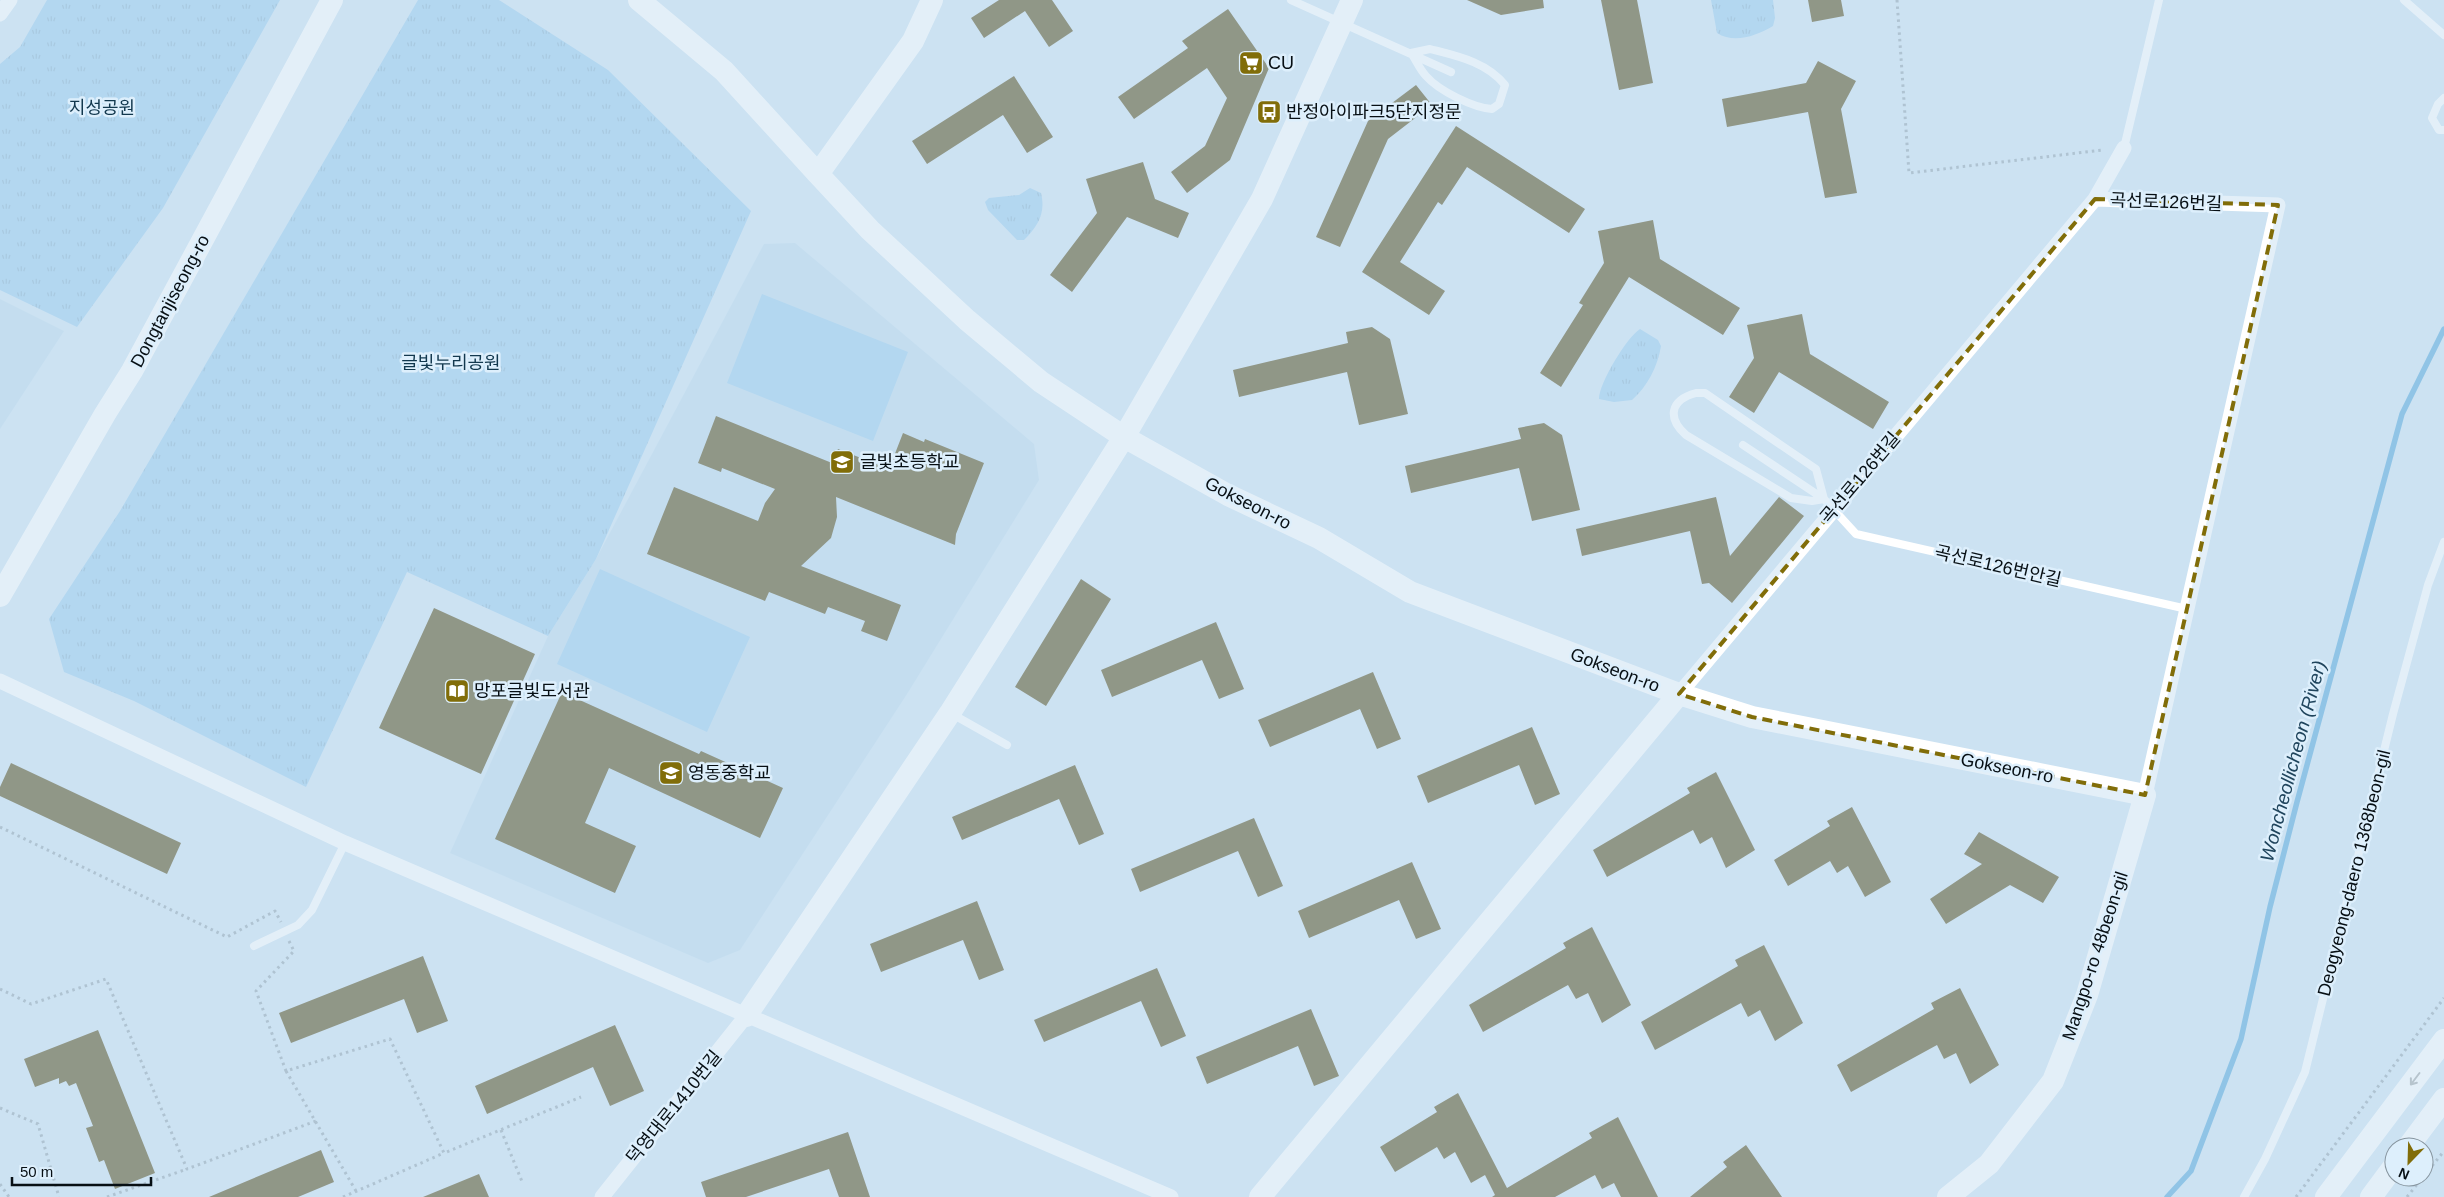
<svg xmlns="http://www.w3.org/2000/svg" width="2444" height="1197" font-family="Arial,'Noto Sans KR',sans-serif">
  <defs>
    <pattern id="park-tufts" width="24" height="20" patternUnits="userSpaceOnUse" patternTransform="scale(1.25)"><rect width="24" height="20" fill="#95caee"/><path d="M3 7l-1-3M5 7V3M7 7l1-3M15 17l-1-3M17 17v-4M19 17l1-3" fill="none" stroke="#7faccb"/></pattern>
  </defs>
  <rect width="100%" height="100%" fill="#cce2f2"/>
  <path fill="#bad8ec" d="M 795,243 L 1034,444 L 1039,480 L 907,694 L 740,950 L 708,963 L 450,853 L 548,636 L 596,559 L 764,244 Z
    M 0,299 L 64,331 L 0,429 Z"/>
  <path fill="url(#park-tufts)" d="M 47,0 L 280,0 L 163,208 L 77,327 L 0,290 L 0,64 L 20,47 Z
    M 418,0 L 499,0 L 608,70 L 751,211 L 596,559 L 548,636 L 407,572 L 306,787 L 134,701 L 64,672 L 49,619 L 120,511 Z
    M 1711,0 L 1773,0 L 1775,18 L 1773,26 C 1756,36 1734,44 1717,33 Z
    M 1030,188 L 1041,193 C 1046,213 1038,226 1024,240 L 1017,240 L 988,210 L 985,202 L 989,198 L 1019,195 Z
    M 1640,329 L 1658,340 L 1661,346 C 1658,366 1647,387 1632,400 L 1614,402 L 1599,399 C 1599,383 1627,337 1640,329 Z"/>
  <path fill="#95caee" d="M 762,294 L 908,352 L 873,441 L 727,383 Z
    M 600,569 L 750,637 L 707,732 L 557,664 Z"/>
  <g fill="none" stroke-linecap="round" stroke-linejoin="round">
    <path stroke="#48a1d7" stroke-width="5.5" d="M 2167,1197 L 2191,1171 L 2241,1039 L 2270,907 L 2297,802 L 2402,414 L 2444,329"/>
  </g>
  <path fill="#483c06" d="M 999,0 L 1052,0 L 1073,31 L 1049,47 L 1025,11 L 984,38 L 971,18 Z
    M 1467,0 L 1543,0 L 1544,8 L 1501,15 Z
    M 1601,0 L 1637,0 L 1653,83 L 1619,90 Z
    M 1808,0 L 1841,0 L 1844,16 L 1812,22 Z
    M 1228,9 L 1269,68 L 1230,160 L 1187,193 L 1171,172 L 1205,146 L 1227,98 L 1207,68 L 1134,119 L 1118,97 L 1188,48 L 1182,41 Z
    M 1818,61 L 1856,81 L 1841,109 L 1857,193 L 1825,198 L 1808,112 L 1727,127 L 1722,99 L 1806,83 Z
    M 1014,76 L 1053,137 L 1027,153 L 1003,115 L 927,164 L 912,141 Z
    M 1416,85 L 1432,105 L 1388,139 L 1340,247 L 1316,237 L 1368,121 Z
    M 1456,126 L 1585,209 L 1569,233 L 1467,167 L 1442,205 L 1438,202 L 1400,262 L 1445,291 L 1429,315 L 1362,272 Z
    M 1143,162 L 1155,199 L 1189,213 L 1178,238 L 1127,217 L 1072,292 L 1050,275 L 1097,213 L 1086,179 Z
    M 1653,220 L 1660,259 L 1740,308 L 1723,335 L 1629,277 L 1561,387 L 1540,373 L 1583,305 L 1579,303 L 1604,263 L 1598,231 Z
    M 1802,314 L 1810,354 L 1889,402 L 1873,429 L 1779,372 L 1754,413 L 1729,397 L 1754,358 L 1747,325 Z
    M 1372,327 L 1390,339 L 1408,414 L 1359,425 L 1347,372 L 1239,397 L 1233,370 L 1348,343 L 1346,332 Z
    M 716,416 L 832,463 L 838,449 L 889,469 L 903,433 L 924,442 L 925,439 L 984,463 L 956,534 L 955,545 L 836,497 L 837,517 L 831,538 L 801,566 L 901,605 L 887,641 L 861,631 L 865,621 L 828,607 L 825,614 L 769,592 L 765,601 L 647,554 L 674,487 L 758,521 L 765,503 L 775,489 L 722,468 L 721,472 L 698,463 Z
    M 1544,423 L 1562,435 L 1580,510 L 1532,521 L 1519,468 L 1411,493 L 1405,466 L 1521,439 L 1518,428 Z
    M 1716,497 L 1730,556 L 1779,497 L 1804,516 L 1732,603 L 1709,583 L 1702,584 L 1690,531 L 1582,556 L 1576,529 Z
    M 1081,579 L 1111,599 L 1046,706 L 1015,687 Z
    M 434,608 L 535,654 L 481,774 L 379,728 Z
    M 1216,622 L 1244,689 L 1219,699 L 1202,660 L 1112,697 L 1101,670 Z
    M 1373,672 L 1401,739 L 1377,749 L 1360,709 L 1270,747 L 1258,720 Z
    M 562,692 L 699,754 L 701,751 L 783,788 L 760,838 L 609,768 L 585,823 L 636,846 L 615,893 L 495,839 Z
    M 1532,727 L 1560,794 L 1535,805 L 1519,765 L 1428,803 L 1417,776 Z
    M 11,763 L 181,843 L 167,874 L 0,796 L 0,787 Z
    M 1075,765 L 1104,834 L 1079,845 L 1059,799 L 962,840 L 952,817 Z
    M 1716,772 L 1755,850 L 1726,868 L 1712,837 L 1700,844 L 1693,830 L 1607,877 L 1593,850 L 1690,793 L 1687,788 Z
    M 1852,807 L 1891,882 L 1865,897 L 1848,866 L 1837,873 L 1830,861 L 1788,886 L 1774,860 L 1830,826 L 1827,821 Z
    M 1254,818 L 1283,886 L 1258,897 L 1238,851 L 1140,892 L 1131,869 Z
    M 1979,832 L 2059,877 L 2043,903 L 2010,885 L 1946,924 L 1930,899 L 1982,864 L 1964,854 Z
    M 1412,862 L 1441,929 L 1416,939 L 1399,900 L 1309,938 L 1298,911 Z
    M 977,901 L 1004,970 L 979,980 L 963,940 L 881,972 L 870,944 Z
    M 1592,927 L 1631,1005 L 1602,1023 L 1588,993 L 1576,999 L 1568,985 L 1483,1032 L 1469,1005 L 1566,948 L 1563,943 Z
    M 1764,945 L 1803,1023 L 1775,1041 L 1760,1010 L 1748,1017 L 1741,1003 L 1655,1050 L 1641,1022 L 1738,966 L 1735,960 Z
    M 423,956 L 448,1021 L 417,1033 L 404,999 L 291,1043 L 279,1013 Z
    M 1157,968 L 1186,1036 L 1161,1047 L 1141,1001 L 1044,1042 L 1034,1020 Z
    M 1960,988 L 1999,1065 L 1970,1084 L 1956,1053 L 1944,1059 L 1937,1045 L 1851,1092 L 1837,1065 L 1934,1009 L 1931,1003 Z
    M 1311,1009 L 1339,1076 L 1314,1086 L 1298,1046 L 1207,1084 L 1196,1057 Z
    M 615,1025 L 644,1091 L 610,1106 L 593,1067 L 487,1114 L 475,1086 Z
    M 98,1030 L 155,1173 L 115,1189 L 104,1160 L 99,1162 L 86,1128 L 93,1126 L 76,1083 L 69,1086 L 66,1081 L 59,1084 L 59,1078 L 35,1087 L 24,1059 Z
    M 1458,1093 L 1507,1188 L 1592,1138 L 1589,1133 L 1618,1117 L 1658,1197 L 1621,1197 L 1614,1183 L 1602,1189 L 1595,1175 L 1555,1197 L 1492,1197 L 1495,1195 L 1485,1175 L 1471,1183 L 1455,1152 L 1444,1159 L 1437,1147 L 1395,1172 L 1380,1147 L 1437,1112 L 1434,1107 Z
    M 848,1132 L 870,1197 L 839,1197 L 829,1169 L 746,1197 L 706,1197 L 701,1182 Z
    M 1746,1145 L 1782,1197 L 1690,1197 L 1727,1167 L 1723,1162 Z
    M 321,1150 L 334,1182 L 298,1197 L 209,1197 Z
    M 479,1174 L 489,1197 L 423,1197 Z"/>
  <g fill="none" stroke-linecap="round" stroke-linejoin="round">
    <path stroke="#8c9eaa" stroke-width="3" stroke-dasharray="2.5 4" stroke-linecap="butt" d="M 1897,0 L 1909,173 L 2103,150
      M 0,827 L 227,937 L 275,911 L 281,922
      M 289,941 L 294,951 L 256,991 L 286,1071 L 390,1039 L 444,1153 L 581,1097
      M 0,989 L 31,1004 L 106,979 L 187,1169 L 316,1121
      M 286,1071 L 356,1191
      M 0,1108 L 38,1124 L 59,1197
      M 501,1130 L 523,1184
      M 2424,1176 L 2444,1151
      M 0,1184 L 9,1197
      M 107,1197 L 187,1169
      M 343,1197 L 444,1153
      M 2296,1197 L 2444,998
      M 2407,1197 L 2423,1177"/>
    <path stroke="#fff" stroke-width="8" d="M 1291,0 L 1451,72
      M 2404,0 L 2444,35
      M 1430,49 C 1457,56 1487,62 1505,85 L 1499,104 L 1492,109 C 1474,108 1439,91 1426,76 C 1420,70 1416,60 1411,53 Z
      M 2444,98 L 2438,104 L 2432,118 L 2439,130 L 2444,130
      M 2124,148 L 2159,0
      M 1696,393 L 1705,393 L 1816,469 L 1824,499 L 1812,501 L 1791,498 L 1686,435 C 1667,418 1670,400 1696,393 Z
      M 1743,445 L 1824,499
      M 1824,499 L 1856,534 L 2187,609
      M 952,714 L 1007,745
      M 254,946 L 298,925 L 312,910 L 345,843
      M 2244,1197 L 2265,1159 L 2305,1072 L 2393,714 L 2428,585 L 2444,542"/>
    <path stroke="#fff" stroke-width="15" d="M 0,14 L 10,0
      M 2095,199 L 2124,148
      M 0,681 L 345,843 L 1171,1197
      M 1679,694 L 2095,199 L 2278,205 L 2145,795
      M 602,1197 L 746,1016"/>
    <path stroke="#fff" stroke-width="22" d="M 639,0 L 724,71 L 818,174 L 913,41 L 932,0
      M 818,174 L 870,230 L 967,320 L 1041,382 L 1124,437 L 1228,495 L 1319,538 L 1410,592 L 1679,694 L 1752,717 L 2145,795 L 2087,995 L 2053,1081 L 1989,1164 L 1948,1197
      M 0,596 L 105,414 L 132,371 L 332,0
      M 746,1016 L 950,713 L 1124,437 L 1262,199 L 1352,0
      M 2408,1147 L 2444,1099
      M 1260,1197 L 1679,694
      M 2326,1197 L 2444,1040
      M 2371,1197 L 2394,1166"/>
  </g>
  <defs><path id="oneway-shaft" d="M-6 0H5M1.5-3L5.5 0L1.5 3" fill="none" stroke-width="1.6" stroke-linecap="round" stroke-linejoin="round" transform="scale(1.25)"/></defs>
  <use stroke="#9c9fa1" href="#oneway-shaft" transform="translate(2415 1079) rotate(127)"/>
  <path d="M0 0H2444V1197H0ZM 2095,199 L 2278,205 L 2145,795 L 1752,717 L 1679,694 Z" fill="#cce2f2" fill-opacity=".55" fill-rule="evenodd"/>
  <path fill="none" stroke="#816d09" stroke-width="4" stroke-dasharray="10 6" stroke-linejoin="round" d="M 2095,199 L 2278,205 L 2145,795 L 1752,717 L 1679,694 Z"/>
  <defs>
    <symbol id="supermarket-square" viewBox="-11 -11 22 22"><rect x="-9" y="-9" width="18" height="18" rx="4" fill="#816d09" stroke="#ddeffc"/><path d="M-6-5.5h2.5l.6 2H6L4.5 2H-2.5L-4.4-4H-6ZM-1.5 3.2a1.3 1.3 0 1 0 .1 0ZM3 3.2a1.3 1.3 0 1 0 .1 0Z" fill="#fff"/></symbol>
    <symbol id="bus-square" viewBox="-11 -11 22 22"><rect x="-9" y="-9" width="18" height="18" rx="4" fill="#816d09" stroke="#ddeffc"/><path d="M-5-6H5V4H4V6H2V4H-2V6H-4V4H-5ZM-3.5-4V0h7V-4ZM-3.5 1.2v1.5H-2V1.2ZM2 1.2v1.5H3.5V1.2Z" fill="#fff"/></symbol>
    <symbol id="school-square" viewBox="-11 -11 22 22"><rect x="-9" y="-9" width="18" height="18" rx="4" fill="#816d09" stroke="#ddeffc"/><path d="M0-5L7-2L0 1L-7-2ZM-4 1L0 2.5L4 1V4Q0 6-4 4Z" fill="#fff"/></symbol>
    <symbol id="library-square" viewBox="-11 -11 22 22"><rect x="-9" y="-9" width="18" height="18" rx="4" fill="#816d09" stroke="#ddeffc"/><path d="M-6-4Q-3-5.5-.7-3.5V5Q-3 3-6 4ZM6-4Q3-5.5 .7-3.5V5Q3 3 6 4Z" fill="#fff"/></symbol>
  </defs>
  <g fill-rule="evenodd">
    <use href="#supermarket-square" x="1237" y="49" width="28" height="28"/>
    <use href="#bus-square" x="1255" y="98" width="28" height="28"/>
    <use href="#school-square" x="828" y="448" width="28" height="28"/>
    <use href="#library-square" x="443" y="677" width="28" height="28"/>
    <use href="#school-square" x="657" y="759" width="28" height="28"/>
  </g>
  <g text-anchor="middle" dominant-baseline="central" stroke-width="5" stroke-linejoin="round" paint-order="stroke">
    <g font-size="18" fill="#070f14" stroke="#ddeffc" text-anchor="start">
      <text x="1268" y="63">CU</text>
      <text x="1286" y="112">반정아이파크5단지정문</text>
      <text x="860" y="462">글빛초등학교</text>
      <text x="474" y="691">망포글빛도서관</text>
      <text x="688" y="773">영동중학교</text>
    </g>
    <g font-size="18" fill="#12384e" stroke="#ddeffc">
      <text x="102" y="108">지성공원</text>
      <text x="451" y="363">글빛누리공원</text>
    </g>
    <g font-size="18" fill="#070f14" stroke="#ddeffc">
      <text transform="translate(2166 202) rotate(2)">곡선로126번길</text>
      <text transform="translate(170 301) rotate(-62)">Dongtanjiseong-ro</text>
      <text transform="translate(1860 478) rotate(-50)">곡선로126번길</text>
      <text transform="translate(1248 503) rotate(27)">Gokseon-ro</text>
      <text transform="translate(1998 566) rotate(13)">곡선로126번안길</text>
      <text transform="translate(1615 670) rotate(21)">Gokseon-ro</text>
      <text transform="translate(2007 768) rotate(11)">Gokseon-ro</text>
      <text transform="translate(2354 873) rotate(-76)">Deogyeong-daero 1368beon-gil</text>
      <text transform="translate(2095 956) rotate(-72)">Mangpo-ro 48beon-gil</text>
      <text transform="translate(674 1107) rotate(-51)">덕영대로1410번길</text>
    </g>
    <g font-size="19" font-style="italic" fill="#20455d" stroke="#ddeffc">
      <text transform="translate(2293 761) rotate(-75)">Woncheollicheon (River)</text>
    </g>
  </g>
  <g transform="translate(2409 1162) rotate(203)"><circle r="24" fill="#ddeffc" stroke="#87959f"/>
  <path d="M0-4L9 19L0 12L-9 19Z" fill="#816d09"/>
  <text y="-8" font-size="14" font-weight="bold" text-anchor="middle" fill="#070f14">N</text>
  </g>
  <path d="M12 1177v8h139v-8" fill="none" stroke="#070f14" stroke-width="2.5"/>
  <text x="20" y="1177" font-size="15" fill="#070f14" stroke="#ddeffc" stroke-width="4" paint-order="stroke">50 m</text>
</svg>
